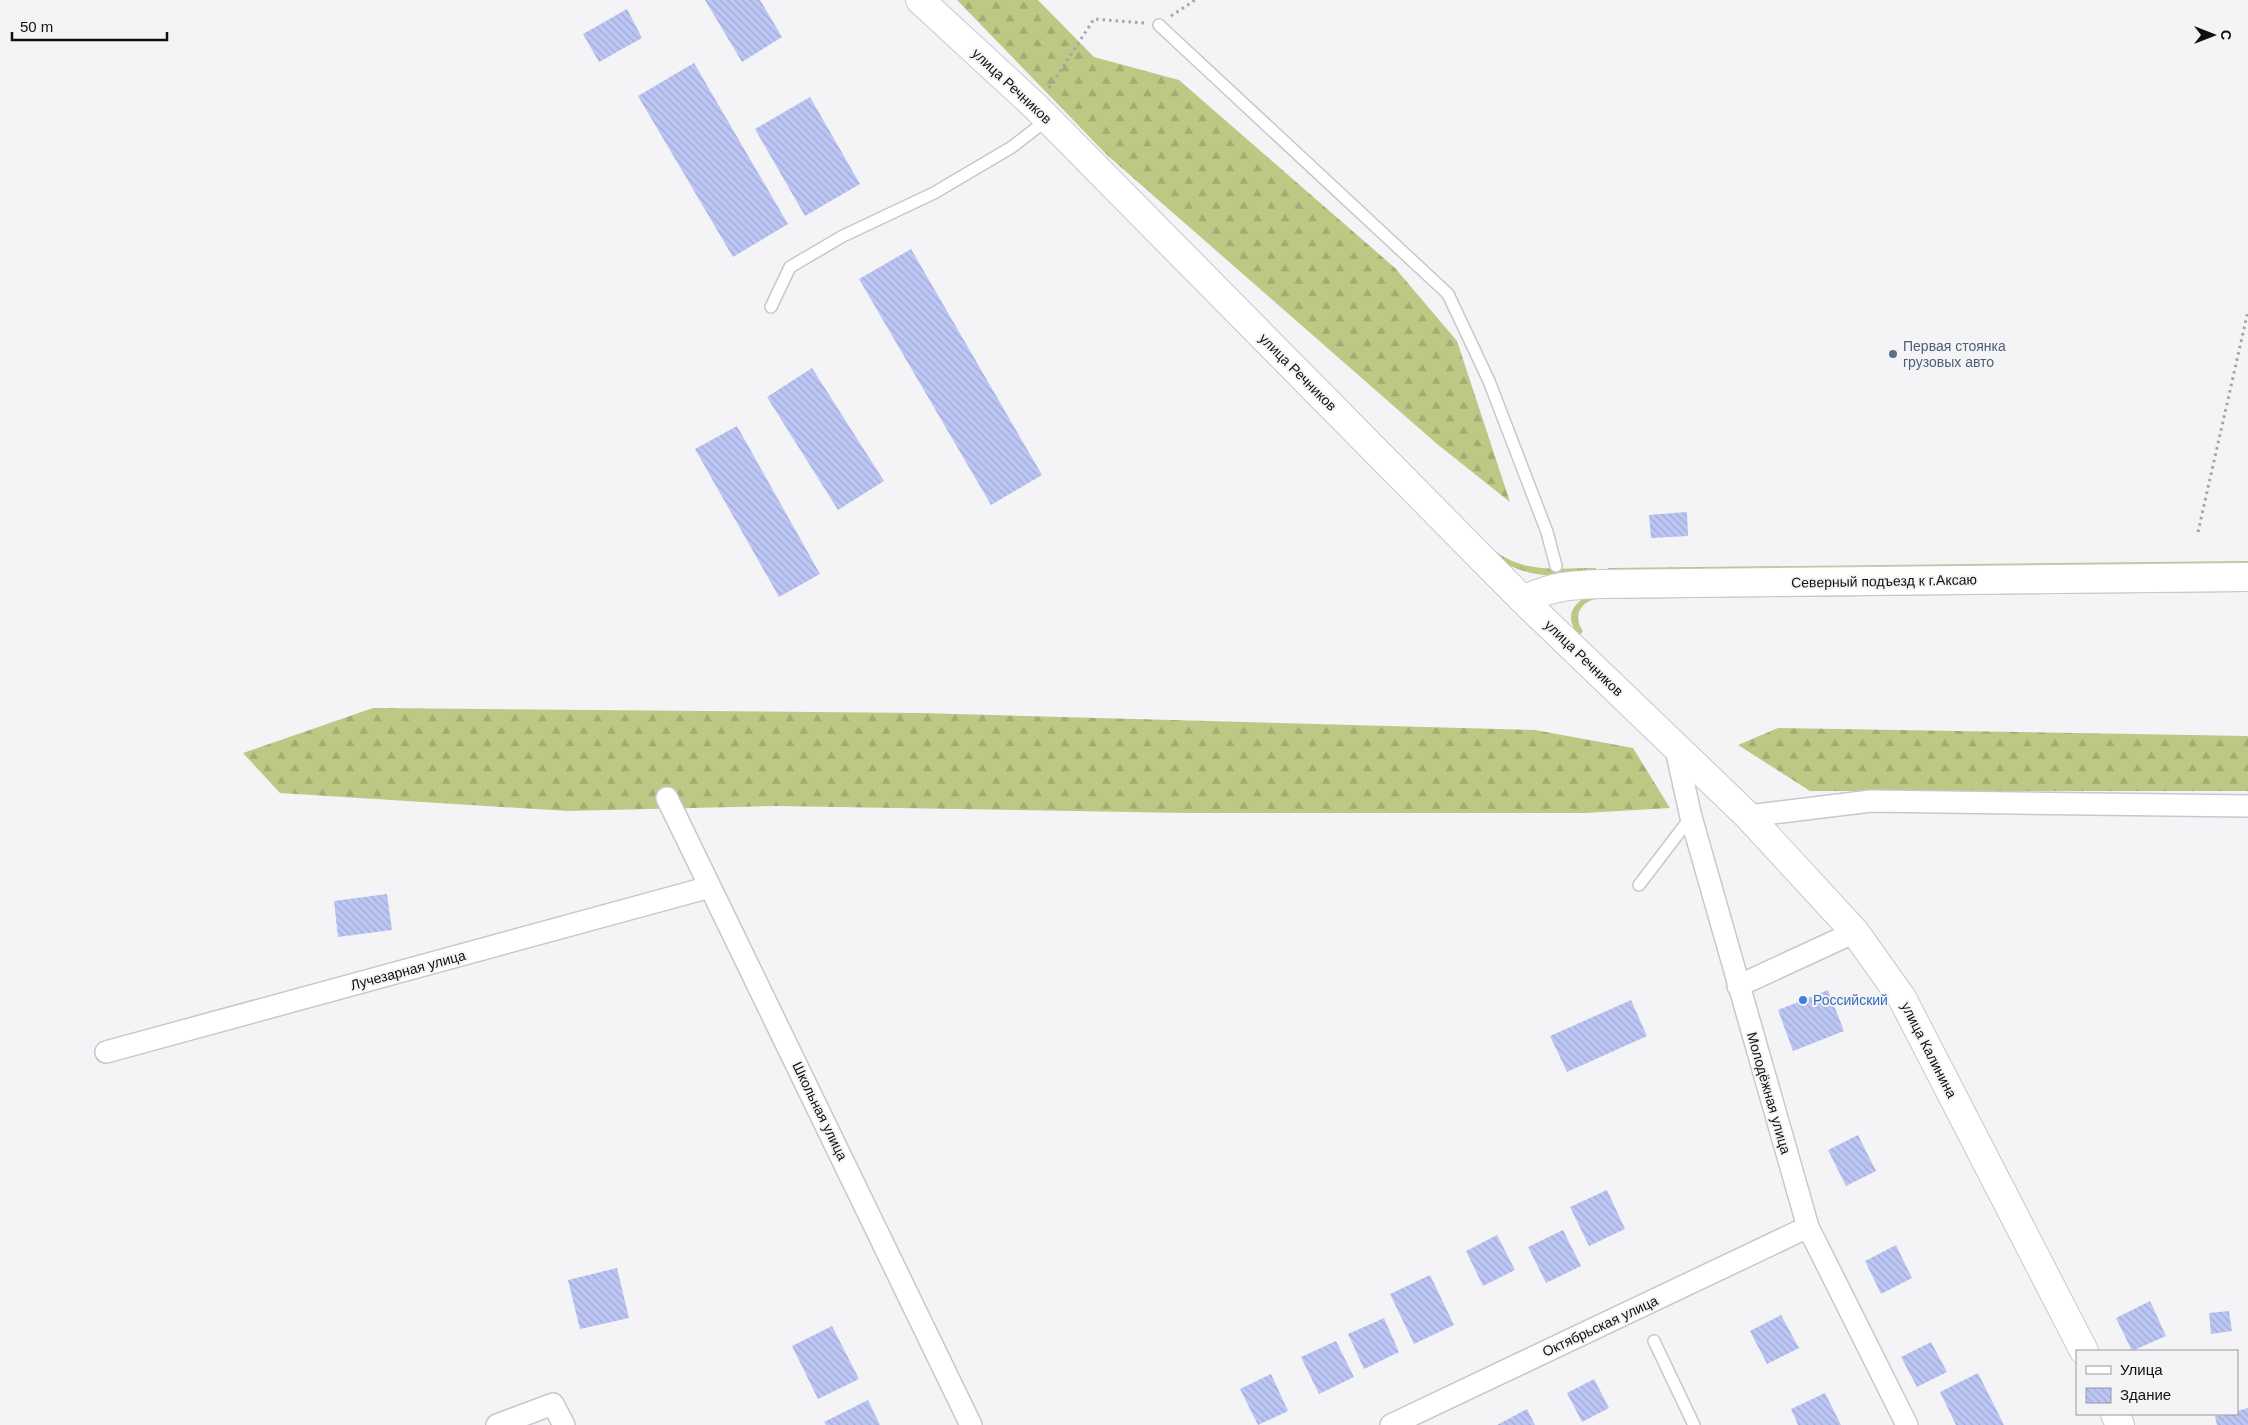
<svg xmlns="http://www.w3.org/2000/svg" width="2248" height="1425" font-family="Helvetica,sans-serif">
  <defs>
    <pattern id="grass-tufts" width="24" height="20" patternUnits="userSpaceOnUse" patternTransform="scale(1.25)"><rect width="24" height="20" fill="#bec884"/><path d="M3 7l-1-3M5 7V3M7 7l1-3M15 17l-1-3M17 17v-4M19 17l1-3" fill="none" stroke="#a2ab71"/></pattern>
    <pattern id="forest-firs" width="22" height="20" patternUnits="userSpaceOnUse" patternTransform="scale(1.25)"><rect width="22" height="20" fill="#bec884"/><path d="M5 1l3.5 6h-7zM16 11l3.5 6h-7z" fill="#a2ab71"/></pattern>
    <pattern id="building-back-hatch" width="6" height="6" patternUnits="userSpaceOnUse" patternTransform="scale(1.25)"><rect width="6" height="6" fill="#bcc6f5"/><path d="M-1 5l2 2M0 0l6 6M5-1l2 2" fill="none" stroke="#a1a9d1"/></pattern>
  </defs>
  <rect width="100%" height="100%" fill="#f4f4f7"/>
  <path fill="url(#grass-tufts)" d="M 1494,550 C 1524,574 1559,568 1596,568 L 1596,574 C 1551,575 1529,581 1490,554 Z
    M 2248,561 L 2248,567 L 1608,574 L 1608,568 Z
    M 2248,586 L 2248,592 L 1608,599 L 1608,593 Z
    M 1596,593 L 1596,599 C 1579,602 1573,618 1583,631 L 1579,636 C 1562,615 1574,600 1596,593 Z"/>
  <path fill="url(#forest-firs)" d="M 957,0 L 1038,0 L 1094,57 L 1179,80 L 1395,268 L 1457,341 L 1510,502 L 1437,444 L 1107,155 Z
    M 373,708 L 921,713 L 1535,730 L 1633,748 L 1670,808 L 1585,813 L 1187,813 L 776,806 L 568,811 L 280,793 L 243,753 Z
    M 1778,728 L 2248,736 L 2248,791 L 1810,791 L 1738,745 Z"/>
  <path fill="url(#building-back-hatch)" d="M 705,0 L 760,0 L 782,37 L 742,62 Z
    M 627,9 L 642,38 L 599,62 L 583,34 Z
    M 694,63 L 788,224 L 733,257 L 638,96 Z
    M 810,97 L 860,184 L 805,216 L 755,129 Z
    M 911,249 L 1042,475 L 991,505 L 859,279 Z
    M 812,368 L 884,481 L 838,510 L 767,397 Z
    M 737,426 L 820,574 L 779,597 L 695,449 Z
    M 1687,512 L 1688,536 L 1651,538 L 1649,515 Z
    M 387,894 L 392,930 L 338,937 L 334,901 Z
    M 1828,990 L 1844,1031 L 1793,1051 L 1778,1010 Z
    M 1631,1000 L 1647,1036 L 1567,1072 L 1550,1036 Z
    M 1858,1135 L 1876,1171 L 1846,1186 L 1828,1150 Z
    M 1607,1190 L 1625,1229 L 1589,1246 L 1570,1207 Z
    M 1563,1230 L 1581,1266 L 1546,1283 L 1528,1247 Z
    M 1497,1235 L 1515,1270 L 1483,1286 L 1466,1251 Z
    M 1896,1245 L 1912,1278 L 1881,1294 L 1865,1261 Z
    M 617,1268 L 629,1318 L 580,1329 L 568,1280 Z
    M 1430,1275 L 1454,1325 L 1414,1344 L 1390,1294 Z
    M 2150,1301 L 2166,1336 L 2132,1351 L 2116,1318 Z
    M 2229,1311 L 2232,1331 L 2211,1334 L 2209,1313 Z
    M 1781,1315 L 1799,1348 L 1767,1364 L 1750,1331 Z
    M 1384,1318 L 1399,1352 L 1364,1369 L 1348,1334 Z
    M 832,1326 L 859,1379 L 818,1399 L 792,1346 Z
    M 1336,1341 L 1354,1377 L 1319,1394 L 1301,1357 Z
    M 1931,1342 L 1947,1372 L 1917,1387 L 1901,1357 Z
    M 1978,1373 L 2004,1425 L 1956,1425 L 1940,1392 Z
    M 1271,1374 L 1288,1411 L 1258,1425 L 1240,1389 Z
    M 1594,1379 L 1609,1408 L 1582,1422 L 1567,1393 Z
    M 1825,1393 L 1841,1425 L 1798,1425 L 1791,1409 Z
    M 868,1400 L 880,1425 L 826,1425 L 824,1422 Z
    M 2248,1408 L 2248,1425 L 2217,1425 L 2215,1416 L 2237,1414 L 2237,1411 Z
    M 1527,1409 L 1535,1425 L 1497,1425 Z"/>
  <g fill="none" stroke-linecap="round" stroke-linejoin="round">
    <defs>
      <path id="lane" d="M 1159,25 L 1448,294 L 1489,381 L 1547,532 L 1556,566
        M 771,307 L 790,267 L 843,236 L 934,193 L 1012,147 L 1048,119
        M 1639,885 L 1691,817
        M 1654,1341 L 1694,1425"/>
      <path id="street" d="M 1675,745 L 1691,817 L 1808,1227 L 1907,1425
        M 667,798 L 971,1425
        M 1748,816 L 1871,801 L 2248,806
        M 1738,986 L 1855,932
        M 106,1052 L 710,887
        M 497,1425 L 553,1404 L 564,1425
        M 1391,1425 L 1808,1227"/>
      <path id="secondary" d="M 920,0 L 1036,107 L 1523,600 L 1748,816 L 1855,932 L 1902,998 L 2084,1351
        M 1523,600 C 1553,586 1569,585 1602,584 L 2248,577
        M 2115,1414 L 2120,1425"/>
    </defs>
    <use href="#lane" stroke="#c7c8cb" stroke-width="14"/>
    <use href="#street" stroke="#c7c8cb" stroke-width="24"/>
    <use href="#secondary" stroke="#c7c8cb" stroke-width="30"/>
    <path stroke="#a5a5a7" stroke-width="3" stroke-dasharray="2.5 4" stroke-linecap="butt" d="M 1171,16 L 1195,0
      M 1049,88 L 1094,19 L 1145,23
      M 2198,532 L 2248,311"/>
    <use href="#lane" stroke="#fff" stroke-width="11"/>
    <use href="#street" stroke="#fff" stroke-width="21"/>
    <use href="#secondary" stroke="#fff" stroke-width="28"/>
  </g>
  <circle fill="#5c6f8a" stroke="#f4f4f7" stroke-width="2" cx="1893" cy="354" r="5"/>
  <circle fill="#3f7fe0" stroke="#f4f4f7" stroke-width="2" cx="1803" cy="1000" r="5"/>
  <g text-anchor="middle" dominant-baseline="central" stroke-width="4" stroke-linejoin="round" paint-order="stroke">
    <g font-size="14" fill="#101011" stroke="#f4f4f7">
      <text transform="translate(1012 86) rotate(43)">улица Речников</text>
      <text transform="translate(1298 372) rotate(45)">улица Речников</text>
      <text transform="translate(1884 581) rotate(-1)">Северный подъезд к г.Аксаю</text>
      <text transform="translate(1584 658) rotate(44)">улица Речников</text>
      <text transform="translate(408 970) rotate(-15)">Лучезарная улица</text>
      <text transform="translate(1929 1050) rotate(63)">улица Калинина</text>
      <text transform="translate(1769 1093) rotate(74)">Молодёжная улица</text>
      <text transform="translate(820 1111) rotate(64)">Школьная улица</text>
      <text transform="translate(1600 1326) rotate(-25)">Октябрьская улица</text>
    </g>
    <g font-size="14" fill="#4e5e75" stroke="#f4f4f7" text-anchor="start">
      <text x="1903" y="346">Первая стоянка<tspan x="1903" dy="16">грузовых авто</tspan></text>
    </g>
    <g font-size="14" fill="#366cbe" stroke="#f4f4f7" text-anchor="start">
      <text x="1813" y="1000">Российский</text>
    </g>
  </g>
  <rect x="2076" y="1350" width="162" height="65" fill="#f4f4f7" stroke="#99999b"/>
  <rect x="2086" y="1366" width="25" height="8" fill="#ffffff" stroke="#99999b"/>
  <text x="2120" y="1375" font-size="15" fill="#101011">Улица</text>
  <rect x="2086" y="1388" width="25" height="15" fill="url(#building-back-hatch)" stroke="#99999b"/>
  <text x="2120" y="1400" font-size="15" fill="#101011">Здание</text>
  <g transform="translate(2213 35) rotate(90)" stroke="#f4f4f7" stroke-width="4" paint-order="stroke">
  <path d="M0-4L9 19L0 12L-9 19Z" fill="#101011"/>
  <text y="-8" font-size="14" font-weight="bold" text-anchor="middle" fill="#101011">С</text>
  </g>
  <path d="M12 32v8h155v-8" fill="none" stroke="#101011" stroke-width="2.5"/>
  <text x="20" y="32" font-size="15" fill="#101011" stroke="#f4f4f7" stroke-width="4" paint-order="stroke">50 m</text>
</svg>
